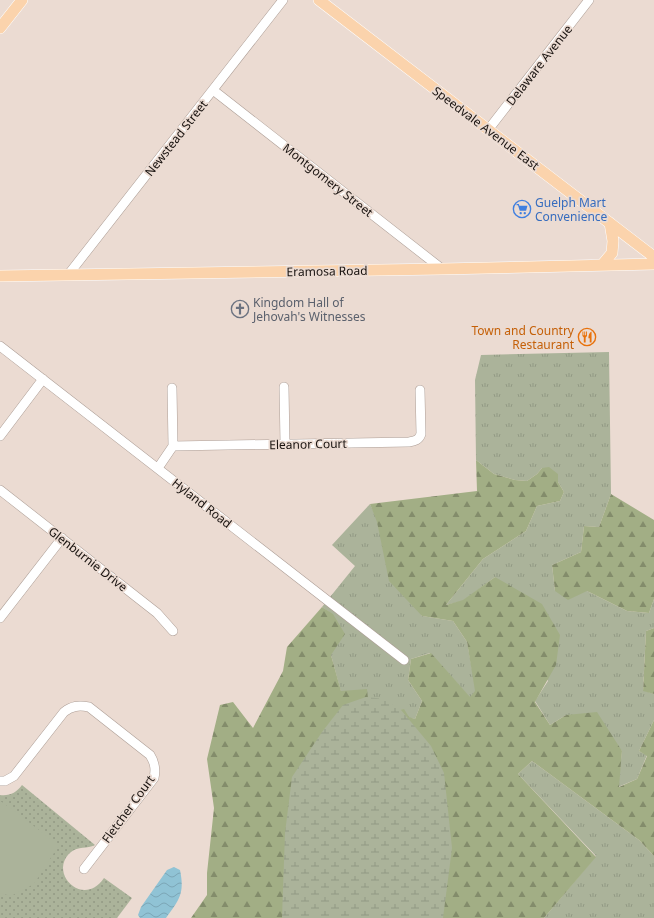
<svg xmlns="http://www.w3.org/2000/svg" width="654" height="918" font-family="'Noto Sans',sans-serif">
  <defs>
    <pattern id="grass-tufts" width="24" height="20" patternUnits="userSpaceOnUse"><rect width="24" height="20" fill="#abb39a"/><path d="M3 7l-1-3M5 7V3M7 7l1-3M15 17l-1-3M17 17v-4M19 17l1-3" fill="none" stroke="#929984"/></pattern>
    <pattern id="forest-firs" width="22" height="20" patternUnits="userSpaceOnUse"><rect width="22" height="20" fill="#a2ae85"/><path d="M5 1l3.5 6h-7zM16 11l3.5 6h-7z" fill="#838c6b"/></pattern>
    <pattern id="wetland-marsh" width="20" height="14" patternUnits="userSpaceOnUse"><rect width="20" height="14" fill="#abb39a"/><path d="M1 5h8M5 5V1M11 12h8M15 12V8" fill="none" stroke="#929984"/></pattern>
    <pattern id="park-dots" width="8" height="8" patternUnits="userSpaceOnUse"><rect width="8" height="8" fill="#abb39a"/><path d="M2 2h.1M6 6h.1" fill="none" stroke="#929984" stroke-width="1.8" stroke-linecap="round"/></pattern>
    <pattern id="water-waves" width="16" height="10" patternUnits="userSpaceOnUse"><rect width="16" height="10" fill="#90c3d5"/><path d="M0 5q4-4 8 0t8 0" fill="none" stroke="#7ba6b6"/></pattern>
  </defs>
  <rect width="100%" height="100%" fill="#ebdbd2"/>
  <path fill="url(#grass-tufts)" d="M 609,352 L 611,494 L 599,527 L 584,526 L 581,552 L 552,565 L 555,591 L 587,591 L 627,611 L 649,613 L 654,599 L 654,628 L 646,631 L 643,690 L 654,694 L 654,720 L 639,751 L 647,755 L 637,779 L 618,787 L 622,751 L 566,715 L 550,725 L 535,701 L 548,681 L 495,577 L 463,601 L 446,605 L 483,559 L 526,531 L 537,506 L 560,501 L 564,492 L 558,482 L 542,468 L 537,474 L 527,481 L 515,480 L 494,474 L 476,460 L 475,380 L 481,355 Z
    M 370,504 L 422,616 L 453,621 L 467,642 L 476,691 L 470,698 L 430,653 L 411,659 L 408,680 L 422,701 L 415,719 L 386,713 L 341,692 L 331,655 L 333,615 L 322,607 L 355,566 L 332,545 Z
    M 532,761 L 639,840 L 654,856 L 654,918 L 544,918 L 596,856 L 518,774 Z"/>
  <path fill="url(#forest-firs)" d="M 476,460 L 494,474 L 515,480 L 527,481 L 537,474 L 542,468 L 549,467 L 558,474 L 558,482 L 564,492 L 560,501 L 537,506 L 526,531 L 483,559 L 446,605 L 463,600 L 495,577 L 542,604 L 560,635 L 556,665 L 535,702 L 550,725 L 566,715 L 597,712 L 622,751 L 619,787 L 637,779 L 647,756 L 639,751 L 654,720 L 654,856 L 639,840 L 532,761 L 518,774 L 596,857 L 544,918 L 191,918 L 207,895 L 207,873 L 214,808 L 207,759 L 220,705 L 233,702 L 253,728 L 283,671 L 287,647 L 322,607 L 333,614 L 345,634 L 331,655 L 341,691 L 367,689 L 370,718 L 404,709 L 409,717 L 415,719 L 422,701 L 408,680 L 411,659 L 431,653 L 470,697 L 475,691 L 467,642 L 453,621 L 422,616 L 389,581 L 377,522 L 370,504 L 477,491 Z
    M 611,494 L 654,520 L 654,599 L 649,613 L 627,611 L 587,591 L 568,600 L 555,591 L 552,565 L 581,552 L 584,526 L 599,527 Z
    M 654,628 L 654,694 L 643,691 L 646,631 Z"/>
  <path fill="url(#wetland-marsh)" d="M 366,697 L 385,699 L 401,710 L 431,746 L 444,773 L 452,848 L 443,918 L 282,918 L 285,833 L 292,777 L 322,732 L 343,705 Z"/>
  <path fill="url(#park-dots)" d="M 22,785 L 95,845 C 87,849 78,846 71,852 C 47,872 83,909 104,878 L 132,898 L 117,918 L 0,918 L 0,795 C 10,796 16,793 22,785 Z"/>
  <path fill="#abb39a" d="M 0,802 L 2,802 L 59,845 L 34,884 L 11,896 L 0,893 Z"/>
  <path fill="url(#water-waves)" d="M 174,867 L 180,870 C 185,894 179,900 166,918 L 140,918 L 138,915 L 141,907 L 167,870 Z"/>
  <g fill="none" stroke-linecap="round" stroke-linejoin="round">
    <defs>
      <path id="minor" d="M 213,90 L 442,269
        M 488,130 L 589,0
        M 68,275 L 283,0
        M 0,346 L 404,660
        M 284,387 L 285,444
        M 172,388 L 173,446
        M 0,436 L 43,379
        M 173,446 L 409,442 C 415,441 419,440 421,434 L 420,390
        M 158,468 L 173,446
        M 0,490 L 157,613 L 173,631
        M 0,618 L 62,538
        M 0,781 L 5,781 L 14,776 L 64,712 C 72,706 78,705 89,707 L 150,755 C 155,763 156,769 154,778 L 84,869"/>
      <path id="major" d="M 319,0 L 654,257
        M 0,28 L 22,0
        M 602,265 L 612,253 L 613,241 L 610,223
        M 0,276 L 442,269 L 654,264"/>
    </defs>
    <use href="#minor" stroke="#ad9e96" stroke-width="10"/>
    <use href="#major" stroke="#fff" stroke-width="12"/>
    <use href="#minor" stroke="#fff" stroke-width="9"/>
    <use href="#major" stroke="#fbd3ac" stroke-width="11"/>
  </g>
  <defs>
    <symbol id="supermarket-ring" viewBox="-11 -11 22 22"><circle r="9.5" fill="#ebdbd2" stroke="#3f7fe0" stroke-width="1.5"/><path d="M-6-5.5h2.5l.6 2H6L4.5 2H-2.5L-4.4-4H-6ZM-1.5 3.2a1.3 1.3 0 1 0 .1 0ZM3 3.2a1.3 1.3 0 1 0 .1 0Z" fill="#3f7fe0"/></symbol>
    <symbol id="church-ring" viewBox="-11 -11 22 22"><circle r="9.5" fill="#ebdbd2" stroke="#6b7280" stroke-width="1.5"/><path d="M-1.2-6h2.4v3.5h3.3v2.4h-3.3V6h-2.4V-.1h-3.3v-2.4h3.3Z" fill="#6b7280"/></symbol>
    <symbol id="restaurant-ring" viewBox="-11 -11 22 22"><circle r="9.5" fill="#ebdbd2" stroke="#e8710a" stroke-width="1.5"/><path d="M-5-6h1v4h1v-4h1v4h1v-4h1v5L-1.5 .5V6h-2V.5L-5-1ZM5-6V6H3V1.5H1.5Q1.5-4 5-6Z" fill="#e8710a"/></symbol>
  </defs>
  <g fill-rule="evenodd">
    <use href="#supermarket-ring" x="512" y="199" width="20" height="20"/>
    <use href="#church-ring" x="230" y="299" width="20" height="20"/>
    <use href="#restaurant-ring" x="577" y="327" width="20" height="20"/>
  </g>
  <g text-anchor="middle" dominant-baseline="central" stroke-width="3.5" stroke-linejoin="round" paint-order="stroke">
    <g font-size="12" fill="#18120f" stroke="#ebdbd2">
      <text transform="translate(539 65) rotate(-52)">Delaware Avenue</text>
      <text transform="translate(486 128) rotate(37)">Speedvale Avenue East</text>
      <text transform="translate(176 138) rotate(-52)">Newstead Street</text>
      <text transform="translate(328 180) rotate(38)">Montgomery Street</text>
      <text transform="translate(327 271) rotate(-1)">Eramosa Road</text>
      <text transform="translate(308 444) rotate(-1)">Eleanor Court</text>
      <text transform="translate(202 503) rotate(38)">Hyland Road</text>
      <text transform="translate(88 559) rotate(38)">Glenburnie Drive</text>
      <text transform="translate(128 809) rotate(-54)">Fletcher Court</text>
    </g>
    <g font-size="12" fill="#366cbe" stroke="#ebdbd2" text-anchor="start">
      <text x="535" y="202">Guelph Mart<tspan x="535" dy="14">Convenience</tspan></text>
    </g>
    <g font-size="12" fill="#5b616d" stroke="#ebdbd2" text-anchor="start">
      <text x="253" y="302">Kingdom Hall of<tspan x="253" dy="14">Jehovah's Witnesses</tspan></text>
    </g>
    <g font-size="12" fill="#c56008" stroke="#ebdbd2" text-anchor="end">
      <text x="574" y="330">Town and Country<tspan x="574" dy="14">Restaurant</tspan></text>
    </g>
  </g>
</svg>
